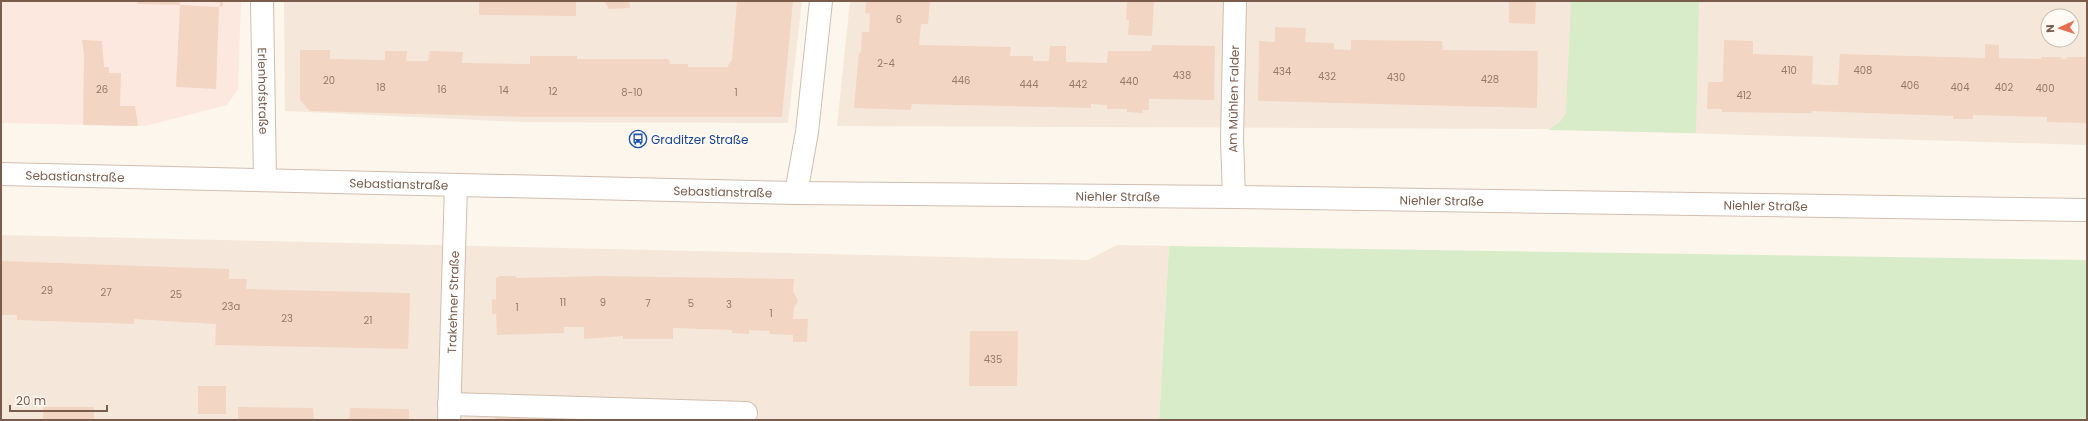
<svg xmlns="http://www.w3.org/2000/svg" width="2088" height="421" font-family="Poppins,sans-serif">
  <rect width="100%" height="100%" fill="#fdf6ec"/>
  <path fill="#f5e8da" fill-rule="evenodd" d="M 284,1 L 802,1 L 788,123 L 523,122 L 285,111 Z
    M 850,1 L 2087,1 L 2087,145 L 1546,129 L 837,126 ZM 2048,16 L 2072,16 L 2072,40 L 2048,40 Z
    M 1,235 L 1088,260 L 1117,245 L 1169,246 L 1159,420 L 1,420 Z"/>
  <path fill="#fde8e0" d="M 1,1 L 241,1 L 238,89 L 227,105 L 146,126 L 1,123 Z"/>
  <path fill="#d8ecc9" d="M 1571,1 L 1699,1 L 1696,133 L 1548,130 L 1560,122 L 1566,113 Z
    M 1169,246 L 2087,260 L 2087,420 L 1159,420 Z"/>
  <path fill="#f3d5c3" d="M 137,1 L 179,1 L 180,5 L 137,4 Z
    M 210,1 L 223,1 L 223,6 L 219,7 L 220,3 Z
    M 479,1 L 576,1 L 576,16 L 479,15 Z
    M 604,1 L 629,1 L 630,8 L 609,9 Z
    M 737,1 L 793,1 L 782,117 L 528,117 L 310,111 L 300,100 L 300,50 L 330,50 L 330,59 L 385,60 L 385,51 L 407,51 L 406,61 L 428,61 L 430,51 L 463,52 L 462,63 L 530,64 L 530,56 L 577,56 L 577,59 L 669,59 L 670,64 L 688,64 L 688,67 L 727,67 L 732,60 Z
    M 866,1 L 930,1 L 928,24 L 921,24 L 919,45 L 1011,47 L 1010,56 L 1033,56 L 1033,61 L 1049,61 L 1050,46 L 1066,46 L 1066,62 L 1107,63 L 1108,51 L 1151,51 L 1152,45 L 1215,46 L 1214,100 L 1149,99 L 1149,110 L 1142,110 L 1143,113 L 1127,112 L 1127,109 L 1107,109 L 1107,105 L 1091,104 L 1091,108 L 912,104 L 911,110 L 854,108 L 859,52 L 861,53 L 862,32 L 869,32 L 870,14 L 865,13 Z
    M 1127,1 L 1154,1 L 1152,36 L 1128,35 L 1129,20 L 1126,20 Z
    M 1509,1 L 1536,1 L 1535,24 L 1509,23 Z
    M 180,5 L 219,7 L 216,89 L 176,87 Z
    M 1275,27 L 1306,28 L 1305,42 L 1334,43 L 1334,49 L 1351,50 L 1351,40 L 1442,41 L 1443,50 L 1538,51 L 1537,108 L 1258,101 L 1259,41 L 1275,42 Z
    M 82,40 L 102,41 L 104,67 L 109,67 L 109,73 L 121,73 L 120,106 L 135,106 L 138,126 L 83,125 L 84,55 Z
    M 1724,40 L 1753,41 L 1753,54 L 1813,56 L 1812,84 L 1825,85 L 1838,85 L 1840,54 L 1985,58 L 1985,44 L 1999,45 L 1999,58 L 2041,59 L 2041,57 L 2061,57 L 2061,59 L 2067,59 L 2067,57 L 2087,57 L 2087,123 L 2047,122 L 2047,117 L 1973,115 L 1973,119 L 1953,119 L 1953,116 L 1812,111 L 1811,113 L 1722,112 L 1722,109 L 1707,109 L 1708,82 L 1723,82 Z
    M 1,261 L 229,269 L 229,279 L 247,279 L 246,289 L 410,293 L 408,349 L 215,345 L 216,324 L 134,319 L 134,324 L 17,320 L 17,315 L 1,315 Z
    M 500,276 L 516,276 L 516,278 L 600,276 L 794,279 L 793,291 L 798,301 L 794,308 L 793,319 L 808,319 L 807,342 L 793,342 L 793,335 L 769,334 L 770,331 L 749,330 L 749,334 L 732,333 L 732,330 L 673,328 L 673,339 L 623,339 L 623,336 L 584,339 L 584,327 L 564,327 L 564,333 L 497,335 L 496,314 L 492,314 L 492,299 L 496,300 L 496,278 Z
    M 970,331 L 1018,331 L 1017,386 L 969,386 Z
    M 198,386 L 226,386 L 226,414 L 198,414 Z
    M 43,407 L 94,407 L 94,420 L 43,420 Z
    M 238,407 L 313,408 L 314,420 L 238,420 Z
    M 350,408 L 409,409 L 409,420 L 349,420 Z
    M 495,413 L 545,415 L 545,420 L 495,420 Z"/>
  <g fill="none" stroke-linecap="round" stroke-linejoin="round">
    <defs>
      <g id="minor">
        <path id="s1" d="M 262,1 L 265,180"/>
        <path id="s2" d="M 1,174 L 796,193 L 1234,197 L 2087,210"/>
        <path d="M 796,193 L 807,132 L 821,1"/>
        <path id="s3" d="M 1234,197 L 1232,139 L 1235,1"/>
        <path d="M 449,404 L 746,413"/>
        <path id="s4" d="M 449,420 L 456,185"/>
      </g>
    </defs>
    <use href="#minor" stroke="#d1beb0" stroke-width="24"/>
    <use href="#minor" stroke="#fff" stroke-width="22"/>
  </g>
  <defs>
    <symbol id="bus-ring" viewBox="-11 -11 22 22"><circle r="9.5" fill="#fffaf3" stroke="#1a4fb4" stroke-width="1.5"/><path d="M-5-6H5V4H4V6H2V4H-2V6H-4V4H-5ZM-3.5-4V0h7V-4ZM-3.5 1.2v1.5H-2V1.2ZM2 1.2v1.5H3.5V1.2Z" fill="#1a4fb4"/></symbol>
  </defs>
  <g fill-rule="evenodd">
    <use href="#bus-ring" x="628" y="129" width="20" height="20"/>
  </g>
  <g text-anchor="middle" dominant-baseline="central" stroke-width="4" stroke-linejoin="round" paint-order="stroke">
    <g font-size="10" fill="#987a6a">
      <text x="899" y="19">6</text>
      <text x="886" y="63">2-4</text>
      <text x="1789" y="70">410</text>
      <text x="1863" y="70">408</text>
      <text x="1282" y="71">434</text>
      <text x="1182" y="75">438</text>
      <text x="1327" y="76">432</text>
      <text x="1396" y="77">430</text>
      <text x="1490" y="79">428</text>
      <text x="329" y="80">20</text>
      <text x="961" y="80">446</text>
      <text x="1129" y="81">440</text>
      <text x="1029" y="84">444</text>
      <text x="1078" y="84">442</text>
      <text x="1910" y="85">406</text>
      <text x="381" y="87">18</text>
      <text x="1960" y="87">404</text>
      <text x="2004" y="87">402</text>
      <text x="2045" y="88">400</text>
      <text x="102" y="89">26</text>
      <text x="442" y="89">16</text>
      <text x="504" y="90">14</text>
      <text x="553" y="91">12</text>
      <text x="632" y="92">8-10</text>
      <text x="736" y="92">1</text>
      <text x="1744" y="95">412</text>
      <text x="47" y="290">29</text>
      <text x="106" y="292">27</text>
      <text x="176" y="294">25</text>
      <text x="563" y="302">11</text>
      <text x="603" y="302">9</text>
      <text x="648" y="303">7</text>
      <text x="691" y="303">5</text>
      <text x="729" y="304">3</text>
      <text x="231" y="306">23a</text>
      <text x="517" y="307">1</text>
      <text x="771" y="313">1</text>
      <text x="287" y="318">23</text>
      <text x="368" y="320">21</text>
      <text x="993" y="359">435</text>
    </g>
    <g font-size="12" fill="#7a5c4d" stroke="#fffaf3">
      <text stroke="none"><textPath href="#s1" startOffset="90">Erlenhofstraße</textPath></text>
      <text stroke="none"><textPath href="#s3" startOffset="98">Am Mühlen Falder</textPath></text>
      <text stroke="none"><textPath href="#s2" startOffset="74">Sebastianstraße</textPath></text>
      <text stroke="none"><textPath href="#s2" startOffset="398">Sebastianstraße</textPath></text>
      <text stroke="none"><textPath href="#s2" startOffset="722">Sebastianstraße</textPath></text>
      <text stroke="none"><textPath href="#s2" startOffset="1117">Niehler Straße</textPath></text>
      <text stroke="none"><textPath href="#s2" startOffset="1441">Niehler Straße</textPath></text>
      <text stroke="none"><textPath href="#s2" startOffset="1765">Niehler Straße</textPath></text>
      <text stroke="none"><textPath href="#s4" startOffset="118">Trakehner Straße</textPath></text>
    </g>
    <g font-size="12" fill="#164399" stroke="#fffaf3" text-anchor="start">
      <text x="651" y="139">Graditzer Straße</text>
    </g>
  </g>
  <rect width="2088" height="421" fill="none" stroke="#7a5c4d" stroke-width="4"/>
  <g transform="translate(2060 28) rotate(267)"><circle r="19" fill="#fffaf3" stroke="#cabbb1"/>
  <path d="M0-3L7 15L0 10L-7 15Z" fill="#e76f51"/>
  <text y="-6" font-size="11" font-weight="bold" text-anchor="middle" fill="#7a5c4d">N</text>
  </g>
  <path d="M10 405v6h97v-6" fill="none" stroke="#7a5c4d" stroke-width="2"/>
  <text x="16" y="405" font-size="12" fill="#7a5c4d" stroke="#fffaf3" stroke-width="3" paint-order="stroke">20 m</text>
</svg>
